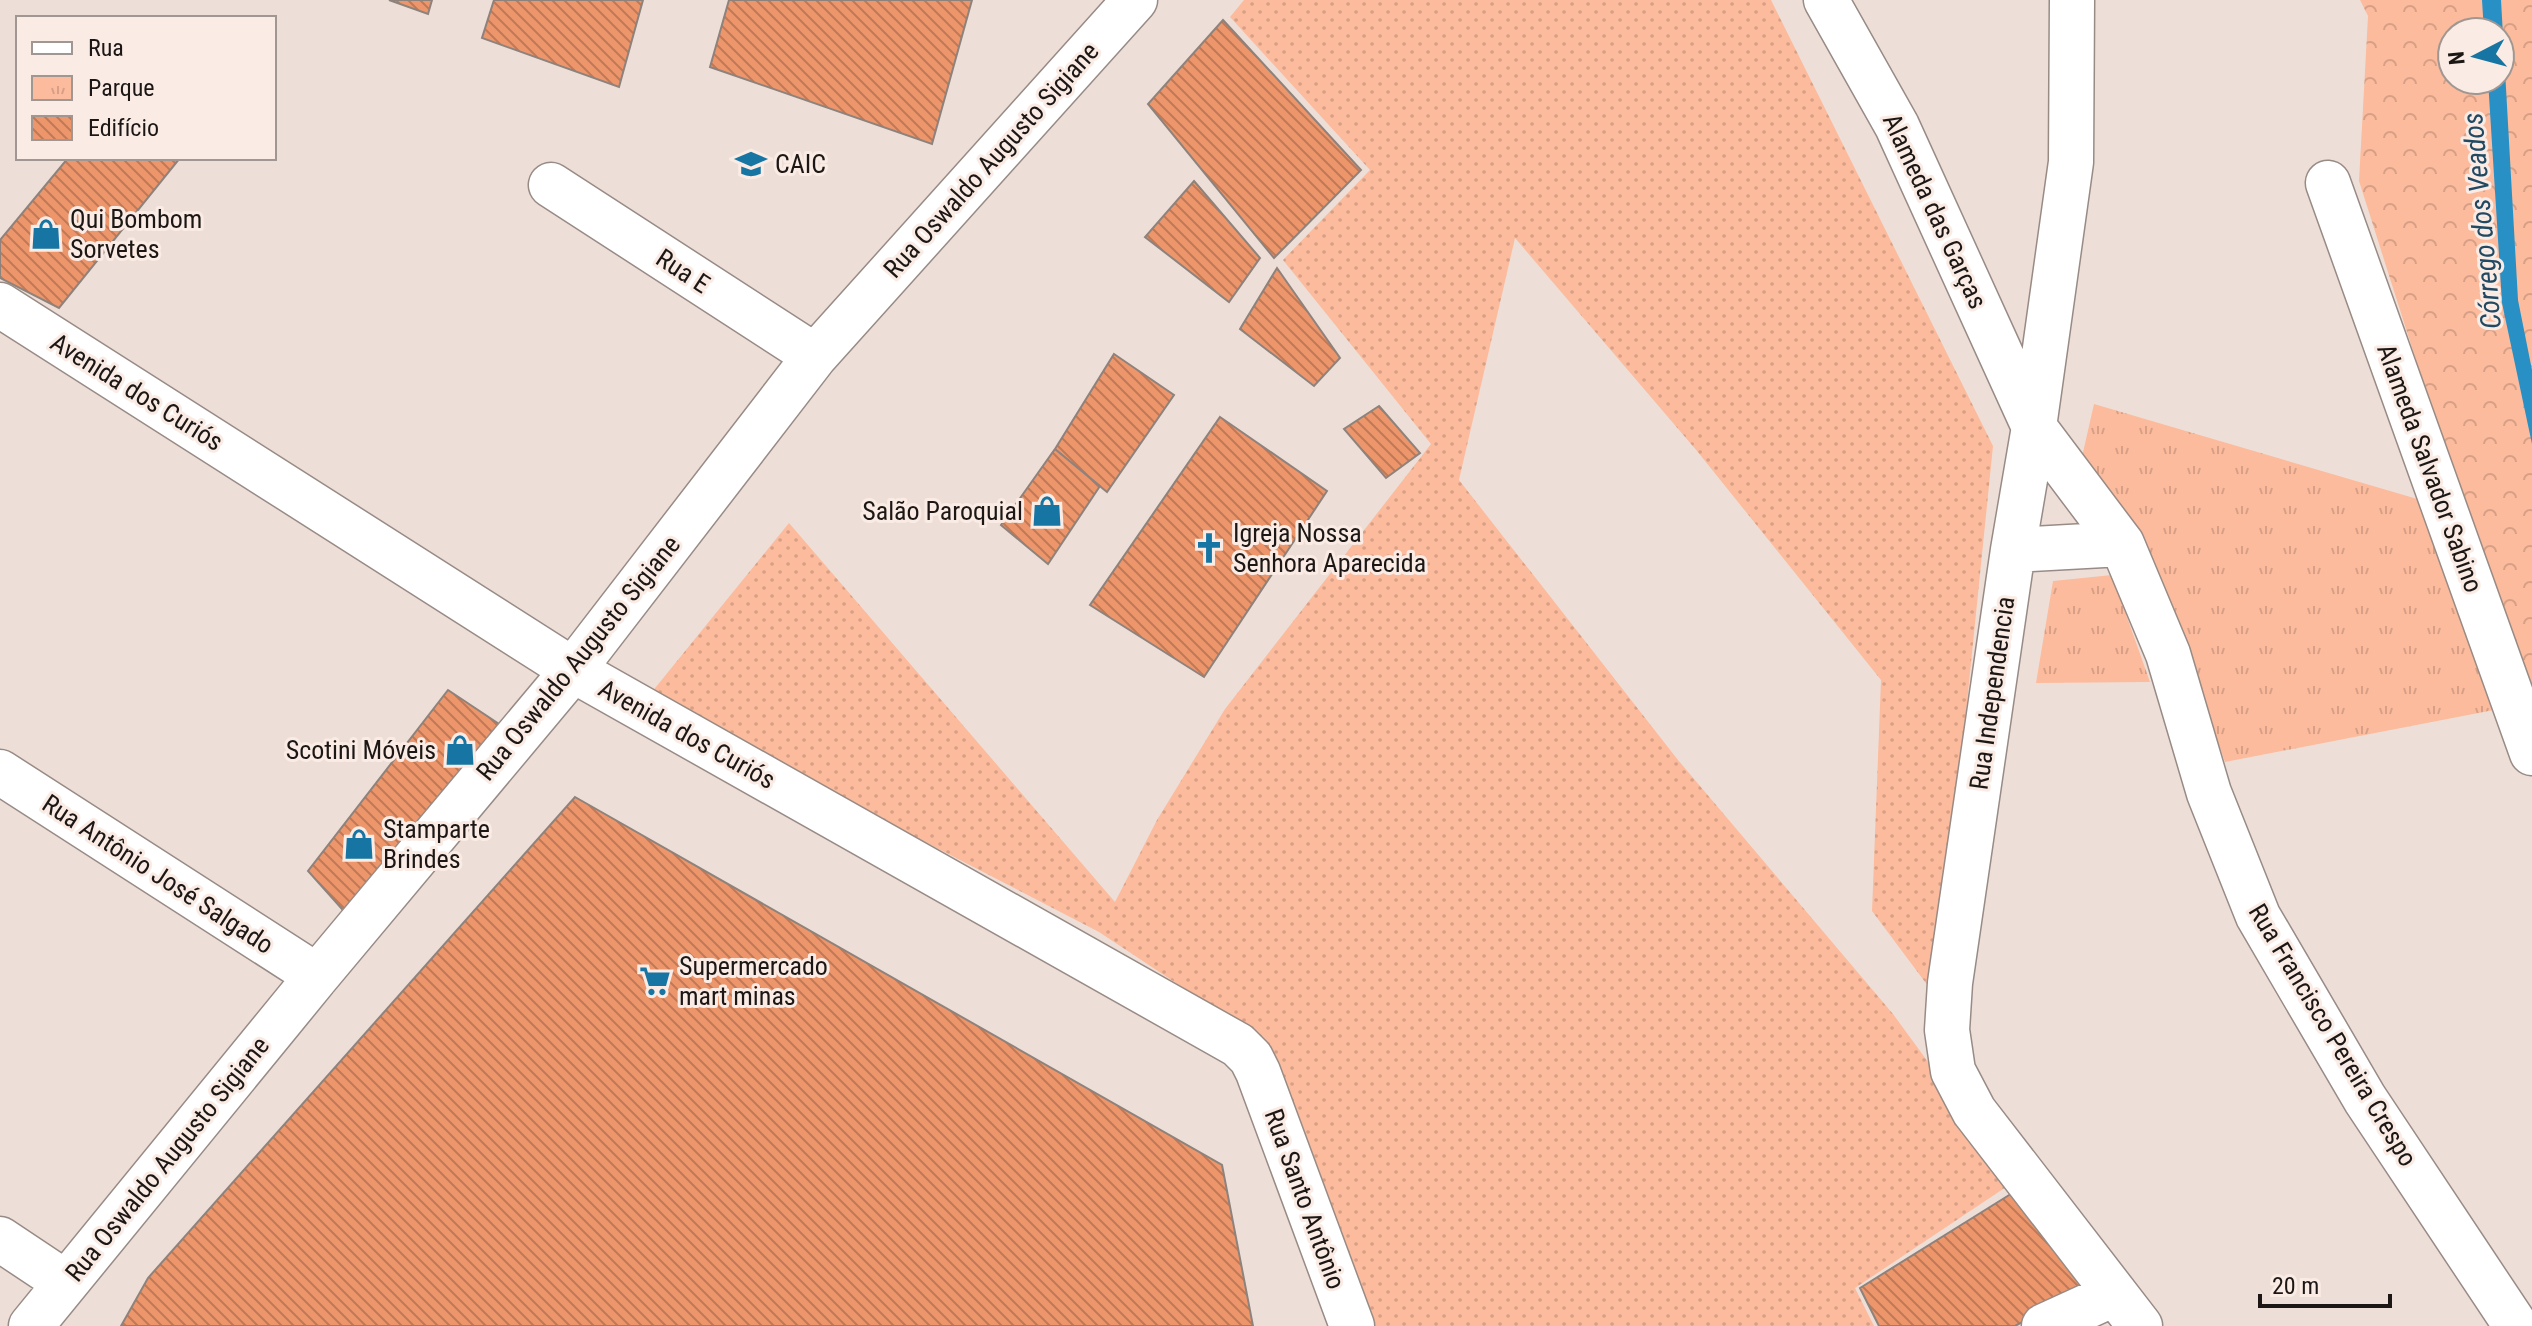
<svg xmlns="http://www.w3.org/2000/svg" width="2532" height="1326" font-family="'Roboto Condensed',sans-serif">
  <defs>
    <pattern id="grass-dots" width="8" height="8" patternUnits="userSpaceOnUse" patternTransform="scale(2)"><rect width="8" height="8" fill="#fcbb9c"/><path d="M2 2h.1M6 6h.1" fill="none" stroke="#d7a086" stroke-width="1.8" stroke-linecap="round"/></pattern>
    <pattern id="forest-crowns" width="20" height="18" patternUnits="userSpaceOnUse" patternTransform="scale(2)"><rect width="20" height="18" fill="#fcbb9c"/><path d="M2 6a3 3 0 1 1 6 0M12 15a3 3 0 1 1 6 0" fill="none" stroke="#d7a086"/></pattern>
    <pattern id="park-tufts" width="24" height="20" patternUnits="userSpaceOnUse" patternTransform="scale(2)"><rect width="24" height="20" fill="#fcbb9c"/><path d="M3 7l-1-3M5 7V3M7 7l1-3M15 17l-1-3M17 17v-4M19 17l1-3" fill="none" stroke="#d7a086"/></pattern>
    <pattern id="building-back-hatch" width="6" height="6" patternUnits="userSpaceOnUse" patternTransform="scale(2)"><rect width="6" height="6" fill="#ed966b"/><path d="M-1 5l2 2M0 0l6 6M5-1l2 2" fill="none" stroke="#bf7957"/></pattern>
  </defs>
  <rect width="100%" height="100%" fill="#eddfd8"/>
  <path fill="url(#grass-dots)" d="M 1244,0 L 1771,0 L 1993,446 L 1937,998 L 1872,911 L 1881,680 L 1697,451 L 1515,238 L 1459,480 L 1678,760 L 1893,1014 L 2015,1181 L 1855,1288 L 1874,1326 L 1361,1326 L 1259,1038 L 1099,932 L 647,698 L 789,523 L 1115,902 L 1157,820 L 1225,709 L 1431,444 L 1283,260 L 1370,170 L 1230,17 Z"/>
  <path fill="url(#forest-crowns)" fill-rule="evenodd" d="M 2360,0 L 2532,0 L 2532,685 L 2456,486 L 2359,181 L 2368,16 ZM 2452,32 L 2500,32 L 2500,80 L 2452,80 Z"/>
  <path fill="url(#park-tufts)" d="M 2094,404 L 2431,503 L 2499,709 L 2225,762 L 2148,546 L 2079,470 Z
    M 2112,575 L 2150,682 L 2036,683 L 2053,581 Z"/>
  <path fill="#2990c5" d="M 2482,0 L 2501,0 L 2518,300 L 2532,370 L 2532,444 L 2502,303 L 2488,80 L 2500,80 L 2500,32 L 2484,32 Z"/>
  <path fill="url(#building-back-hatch)" stroke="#8e827c" stroke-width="2" d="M 389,0 L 432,0 L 428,14 Z
    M 494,0 L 643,0 L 619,87 L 482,38 Z
    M 729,0 L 972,0 L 932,144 L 710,67 Z
    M 1223,20 L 1361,170 L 1274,258 L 1148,104 Z
    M 68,158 L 180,158 L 59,308 L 0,278 L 0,240 Z
    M 1194,181 L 1260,258 L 1229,302 L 1145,237 Z
    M 1277,268 L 1340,358 L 1314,386 L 1240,329 Z
    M 1114,354 L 1174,395 L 1107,492 L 1055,449 Z
    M 1379,406 L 1420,453 L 1386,478 L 1344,429 Z
    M 1220,417 L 1327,491 L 1204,677 L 1090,605 Z
    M 1055,449 L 1100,486 L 1048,564 L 1001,525 Z
    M 448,690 L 508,730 L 350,918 L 308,871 Z
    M 575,797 L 1222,1165 L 1253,1326 L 121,1326 L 148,1278 Z
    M 2022,1187 L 2090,1286 L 2015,1326 L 1879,1326 L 1860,1288 Z"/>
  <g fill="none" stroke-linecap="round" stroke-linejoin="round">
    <defs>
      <path id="minor" d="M 1826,0 L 1897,126 L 2034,427 L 2122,544 L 2168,654 L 2209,793 L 2258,916 L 2365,1099 L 2516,1326
        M 2072,0 L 2071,162 L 2034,427 L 2013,550 L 1950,983 L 1947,1030 L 1953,1071 L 1974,1111 L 2140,1326
        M 2328,183 L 2532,753
        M 551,185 L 815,356
        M 0,305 L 573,670 L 1238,1045 L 1251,1058 L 1258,1072 L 1352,1326
        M 2013,550 L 2122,544
        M 0,772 L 317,976
        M 0,1239 L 66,1283
        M 31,1326 L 317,976 L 573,670 L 815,356 L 1135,0
        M 2044,1326 L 2114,1294"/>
    </defs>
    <use href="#minor" stroke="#988b85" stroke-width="47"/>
    <use href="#minor" stroke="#fff" stroke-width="44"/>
  </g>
  <defs>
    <symbol id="university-bare" viewBox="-9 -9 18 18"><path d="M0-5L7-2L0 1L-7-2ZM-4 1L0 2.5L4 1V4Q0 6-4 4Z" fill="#1775a3" stroke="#faece5" stroke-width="2.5" paint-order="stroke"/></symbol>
    <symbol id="shop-bare" viewBox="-9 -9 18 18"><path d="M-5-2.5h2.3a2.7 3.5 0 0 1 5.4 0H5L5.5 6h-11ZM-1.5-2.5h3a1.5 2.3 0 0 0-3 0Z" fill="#1775a3" stroke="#faece5" stroke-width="2.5" paint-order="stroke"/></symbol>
    <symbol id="church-bare" viewBox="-9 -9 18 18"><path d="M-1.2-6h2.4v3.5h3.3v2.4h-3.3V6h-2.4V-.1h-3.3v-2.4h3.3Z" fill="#1775a3" stroke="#faece5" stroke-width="2.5" paint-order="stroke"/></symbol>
    <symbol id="supermarket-bare" viewBox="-9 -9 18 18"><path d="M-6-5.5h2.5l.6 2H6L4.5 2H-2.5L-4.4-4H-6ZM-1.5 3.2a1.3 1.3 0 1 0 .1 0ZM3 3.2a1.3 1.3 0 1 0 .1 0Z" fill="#1775a3" stroke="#faece5" stroke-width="2.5" paint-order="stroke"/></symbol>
  </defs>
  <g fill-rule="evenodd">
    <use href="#university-bare" x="729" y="142" width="44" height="44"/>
    <use href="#shop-bare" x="24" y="212" width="44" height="44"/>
    <use href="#shop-bare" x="1025" y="489" width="44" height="44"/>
    <use href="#church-bare" x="1187" y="526" width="44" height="44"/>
    <use href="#shop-bare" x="438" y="728" width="44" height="44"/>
    <use href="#shop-bare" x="337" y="822" width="44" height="44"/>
    <use href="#supermarket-bare" x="633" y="959" width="44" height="44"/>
  </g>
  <g text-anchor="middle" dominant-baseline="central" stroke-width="6" stroke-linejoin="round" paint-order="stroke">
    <g font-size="26" fill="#1c1715" stroke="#faece5">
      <text transform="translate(991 160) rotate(-48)">Rua Oswaldo Augusto Sigiane</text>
      <text transform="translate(1935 211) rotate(65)">Alameda das Garças</text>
      <text transform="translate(683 271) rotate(33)">Rua E</text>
      <text transform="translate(137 392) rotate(32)">Avenida dos Curiós</text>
      <text transform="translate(2430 468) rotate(70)">Alameda Salvador Sabino</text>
      <text transform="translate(578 658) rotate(-51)">Rua Oswaldo Augusto Sigiane</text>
      <text transform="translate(1992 693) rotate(-82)">Rua Independencia</text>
      <text transform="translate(687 734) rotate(29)">Avenida dos Curiós</text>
      <text transform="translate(158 874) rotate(33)">Rua Antônio José Salgado</text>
      <text transform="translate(2333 1035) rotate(59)">Rua Francisco Pereira Crespo</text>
      <text transform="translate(167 1159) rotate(-51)">Rua Oswaldo Augusto Sigiane</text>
      <text transform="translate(1305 1199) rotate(70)">Rua Santo Antônio</text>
    </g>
    <g font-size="26" fill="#1c1715" stroke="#faece5" text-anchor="start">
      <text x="775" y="164">CAIC</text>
      <text x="70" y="219">Qui Bombom<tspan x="70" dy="30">Sorvetes</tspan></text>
      <text x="1023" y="511" text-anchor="end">Salão Paroquial</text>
      <text x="1233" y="533">Igreja Nossa<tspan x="1233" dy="30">Senhora Aparecida</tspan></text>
      <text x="436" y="750" text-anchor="end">Scotini Móveis</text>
      <text x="383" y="829">Stamparte<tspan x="383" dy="30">Brindes</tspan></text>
      <text x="679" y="966">Supermercado<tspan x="679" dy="30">mart minas</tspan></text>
    </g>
    <g font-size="28" font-style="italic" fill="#214961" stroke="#faece5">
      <text transform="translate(2482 221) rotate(-95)">Córrego dos Veados</text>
    </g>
  </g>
  <rect x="16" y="16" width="260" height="144" fill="#faece5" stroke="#a19792" stroke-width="2"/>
  <rect x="32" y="42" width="40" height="12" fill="#ffffff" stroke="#a19792" stroke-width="2"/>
  <text x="88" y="56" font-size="24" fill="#1c1715">Rua</text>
  <rect x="32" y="76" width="40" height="24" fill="url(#park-tufts)" stroke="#a19792" stroke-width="2"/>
  <text x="88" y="96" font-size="24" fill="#1c1715">Parque</text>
  <rect x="32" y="116" width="40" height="24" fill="url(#building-back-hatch)" stroke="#a19792" stroke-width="2"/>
  <text x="88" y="136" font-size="24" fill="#1c1715">Edifício</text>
  <g transform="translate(2476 56) rotate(264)"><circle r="38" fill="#faece5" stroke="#a19792" stroke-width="2"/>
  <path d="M0-6L14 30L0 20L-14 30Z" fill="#1775a3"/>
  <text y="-12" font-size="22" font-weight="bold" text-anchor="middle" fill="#1c1715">N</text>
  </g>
  <path d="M2260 1294v12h130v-12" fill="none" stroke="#1c1715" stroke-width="4"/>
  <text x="2272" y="1294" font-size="24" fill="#1c1715" stroke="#faece5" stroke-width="6" paint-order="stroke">20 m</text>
</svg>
